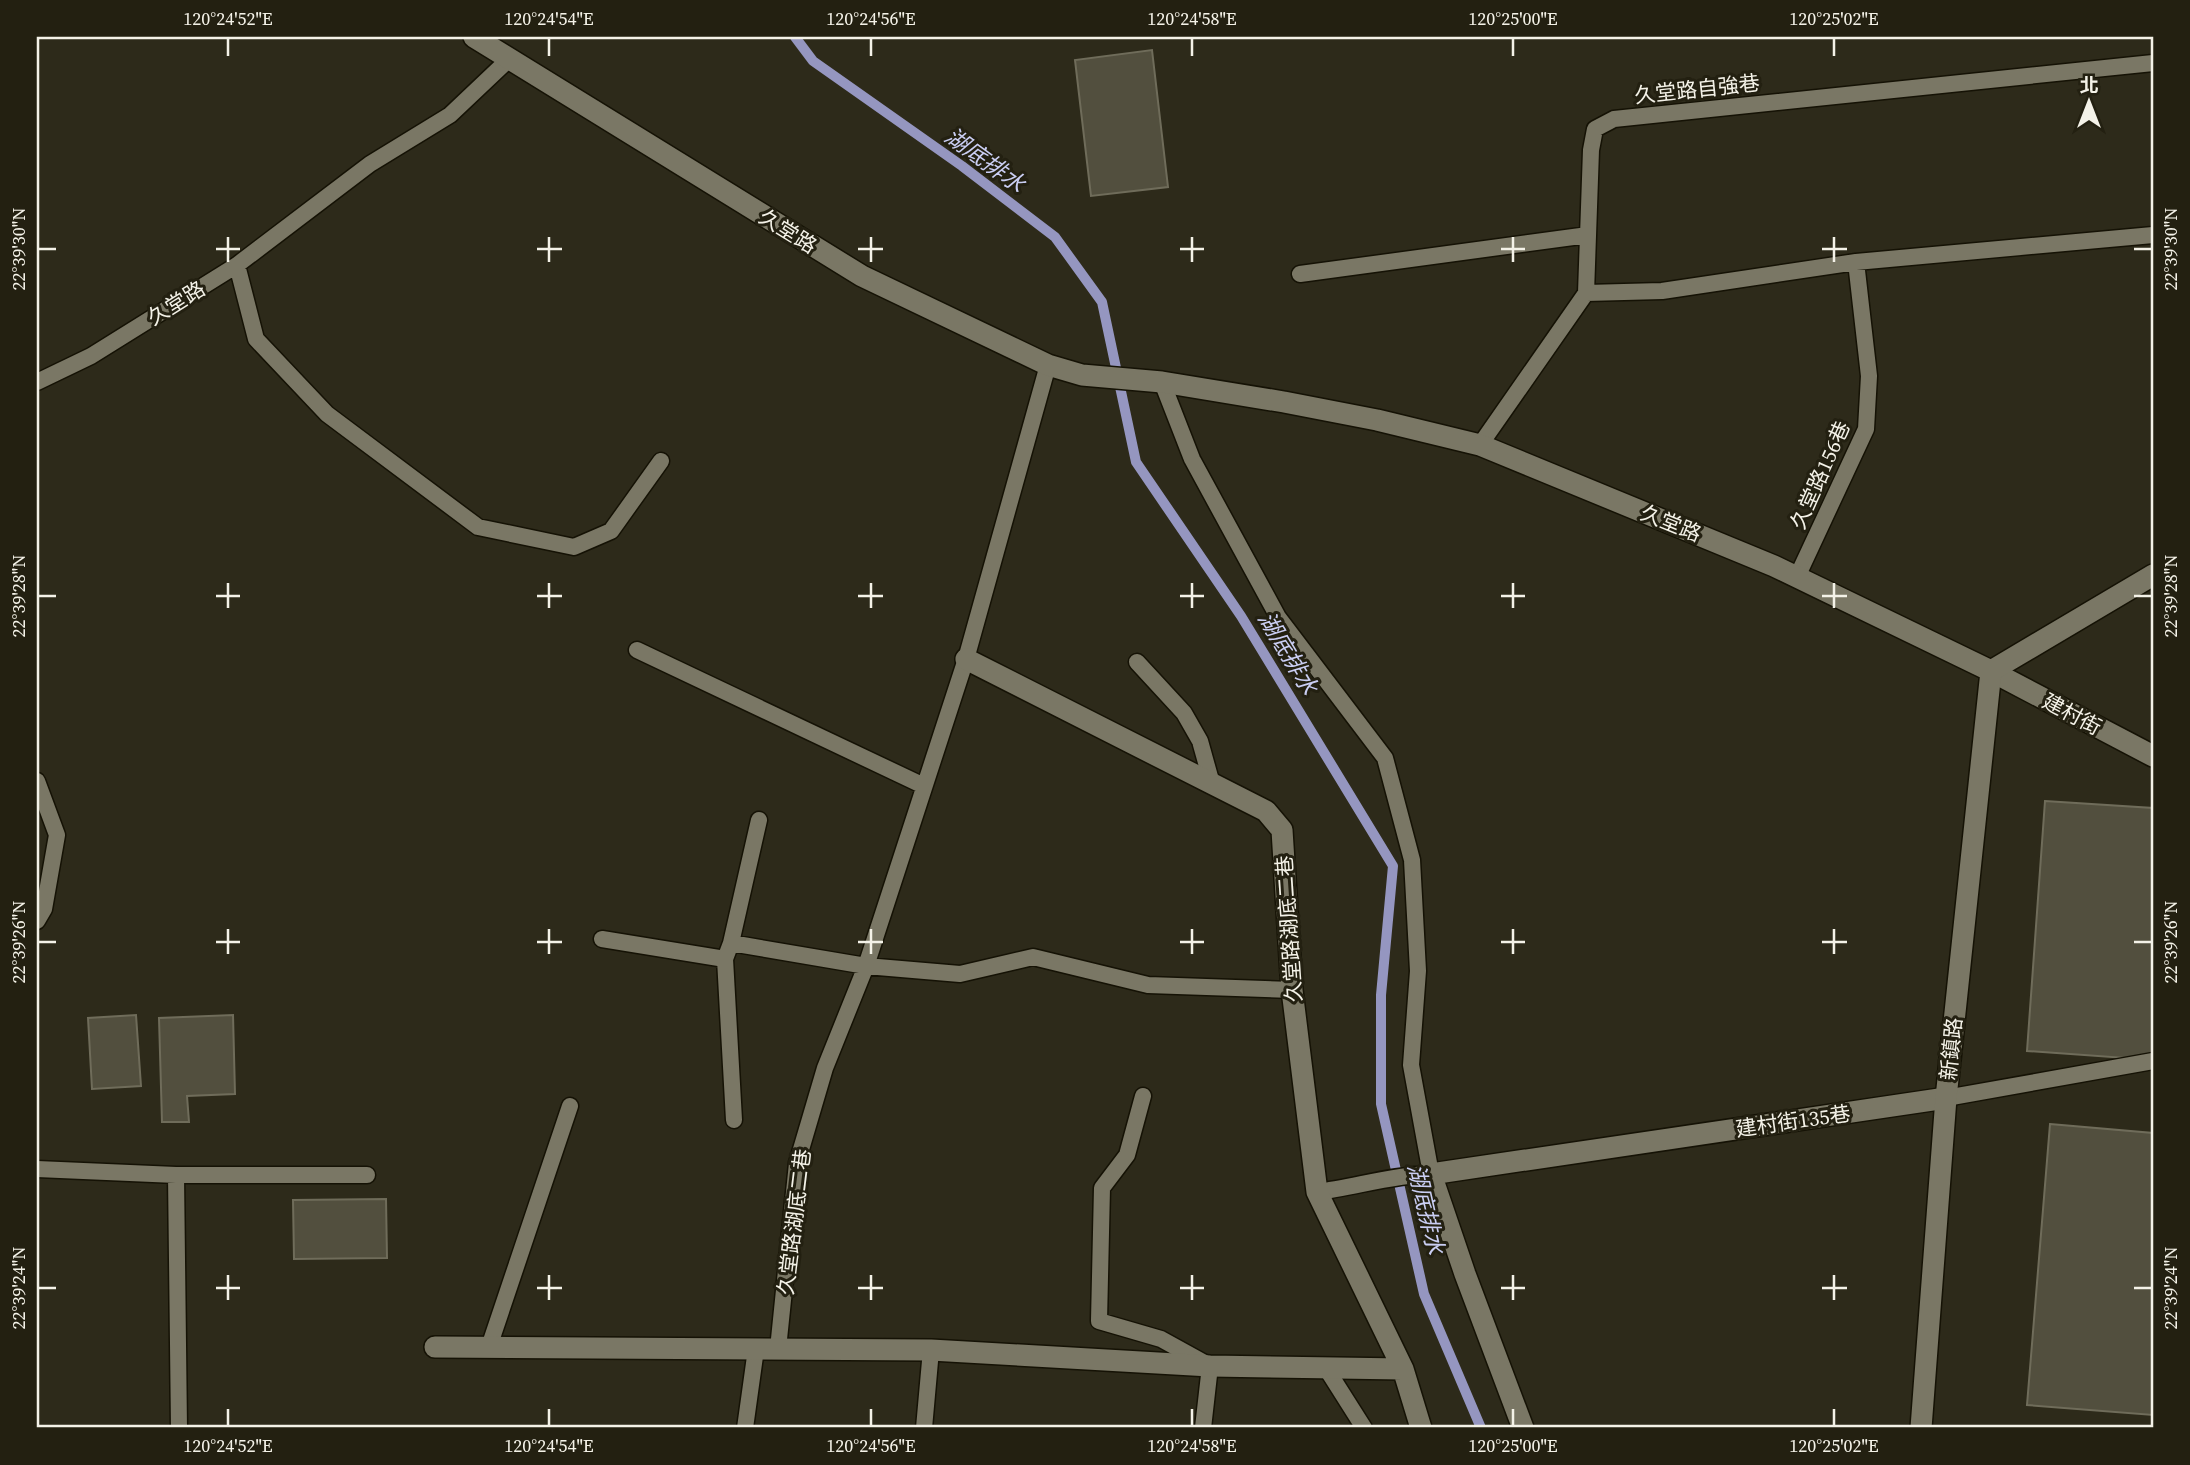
<svg xmlns="http://www.w3.org/2000/svg" width="2190" height="1465" font-family="'Source Serif 4','Noto Sans TC',serif">
  <rect width="100%" height="100%" fill="#2d2a1a"/>
  <g fill="none" stroke-linecap="round" stroke-linejoin="round">
    <path stroke="#9596c0" stroke-width="10" d="M 795,37 L 813,61 L 962,166 L 1055,237 L 1102,302 L 1136,462 L 1241,616 L 1393,866 L 1381,995 L 1381,1104 L 1424,1294 L 1481,1428"/>
  </g>
  <path fill="#524f3e" stroke="#6f6c5a" stroke-width="2" d="M 1152,50 L 1168,187 L 1091,196 L 1075,60 Z
    M 2045,801 L 2153,808 L 2153,1060 L 2027,1051 Z
    M 136,1015 L 141,1086 L 92,1089 L 88,1018 Z
    M 233,1015 L 235,1094 L 187,1096 L 189,1122 L 162,1122 L 159,1018 Z
    M 2050,1124 L 2153,1133 L 2153,1415 L 2027,1405 Z
    M 386,1199 L 387,1258 L 294,1259 L 293,1200 Z"/>
  <g fill="none" stroke-linecap="round" stroke-linejoin="round">
    <defs>
      <path id="lane" d="M 237,265 L 256,339 L 327,414 L 478,527 L 574,547 L 611,531 L 661,461
        M 1300,274 L 1588,235
        M 1586,293 L 1662,291 L 1856,262 L 2153,235
        M 37,382 L 91,356 L 237,265 L 370,164 L 450,115 L 508,60
        M 1162,382 L 1192,459 L 1278,617 L 1385,758 L 1412,860 L 1418,971 L 1411,1065 L 1431,1174 C 1393,1175 1355,1187 1317,1192
        M 1480,445 L 1586,293 L 1591,150 L 1595,129 L 1614,119 L 2153,63
        M 1797,577 L 1866,429 L 1869,376 L 1856,262
        M 637,650 L 924,786
        M 1137,662 L 1184,713 L 1200,741 L 1212,784
        M 37,781 L 57,835 L 44,909 L 37,921
        M 759,820 L 731,943 L 866,966 L 960,974 L 1033,957 L 1148,985 L 1292,990
        M 602,939 L 725,959
        M 731,943 L 725,959 L 734,1120
        M 1143,1096 L 1127,1155 L 1102,1188 L 1099,1321 L 1161,1339 L 1210,1366 L 1203,1428
        M 1946,1098 L 2153,1061
        M 37,1169 L 176,1175 L 367,1175
        M 176,1175 L 179,1428
        M 489,1347 L 570,1106
        M 778,1349 L 797,1163 L 825,1068 L 866,966 L 966,659 L 1048,365
        M 1326,1368 L 1364,1428
        M 745,1428 L 756,1349
        M 924,1428 L 931,1350"/>
      <path id="street" d="M 966,659 L 1266,811 L 1282,830 L 1292,990 L 1317,1192 L 1403,1369 L 1421,1428
        M 1991,671 L 2153,756
        M 435,1347 L 931,1350 L 1210,1366 L 1403,1369
        M 1523,1428 L 1465,1274 L 1431,1174 L 1946,1098"/>
      <path id="secondary" d="M 474,37 L 862,276 L 1048,365 L 1082,375 L 1162,382 L 1284,402 L 1377,420 L 1480,445 L 1774,566 L 1991,671
        M 1991,671 L 2153,575
        M 1921,1428 L 1946,1098 L 1991,671"/>
    </defs>
    <use href="#lane" stroke="#151205" stroke-width="19"/>
    <use href="#street" stroke="#151205" stroke-width="24"/>
    <use href="#secondary" stroke="#151205" stroke-width="24"/>
    <use href="#lane" stroke="#7a7765" stroke-width="16"/>
    <use href="#street" stroke="#7a7765" stroke-width="21"/>
    <use href="#secondary" stroke="#7a7765" stroke-width="21"/>
  </g>
  <path fill="none" stroke="#f4f2e8" stroke-width="2.5" d="M 228,38 L 228,56M 549,38 L 549,56M 871,38 L 871,56M 1192,38 L 1192,56M 1513,38 L 1513,56M 1834,38 L 1834,56M 228,237 L 228,262M 549,237 L 549,262M 871,237 L 871,262M 1192,237 L 1192,262M 1513,237 L 1513,262M 1834,237 L 1834,262M 38,249 L 56,249M 216,249 L 240,249M 537,249 L 562,249M 858,249 L 883,249M 1180,249 L 1204,249M 1501,249 L 1525,249M 1822,249 L 1847,249M 2134,249 L 2152,249M 228,583 L 228,608M 549,583 L 549,608M 871,583 L 871,608M 1192,583 L 1192,608M 1513,583 L 1513,608M 1834,583 L 1834,608M 38,596 L 56,596M 216,596 L 240,596M 537,596 L 562,596M 858,596 L 883,596M 1180,596 L 1204,596M 1501,596 L 1525,596M 1822,596 L 1847,596M 2134,596 L 2152,596M 228,929 L 228,954M 549,929 L 549,954M 871,929 L 871,954M 1192,929 L 1192,954M 1513,929 L 1513,954M 1834,929 L 1834,954M 38,942 L 56,942M 216,942 L 240,942M 537,942 L 562,942M 858,942 L 883,942M 1180,942 L 1204,942M 1501,942 L 1525,942M 1822,942 L 1847,942M 2134,942 L 2152,942M 228,1275 L 228,1300M 549,1275 L 549,1300M 871,1275 L 871,1300M 1192,1275 L 1192,1300M 1513,1275 L 1513,1300M 1834,1275 L 1834,1300M 38,1288 L 56,1288M 216,1288 L 240,1288M 537,1288 L 562,1288M 858,1288 L 883,1288M 1180,1288 L 1204,1288M 1501,1288 L 1525,1288M 1822,1288 L 1847,1288M 2134,1288 L 2152,1288M 228,1409 L 228,1426M 549,1409 L 549,1426M 871,1409 L 871,1426M 1192,1409 L 1192,1426M 1513,1409 L 1513,1426M 1834,1409 L 1834,1426"/>
  <g text-anchor="middle" dominant-baseline="central" stroke-width="6" stroke-linejoin="round" paint-order="stroke">
    <g font-size="21" fill="#f4f2e8" stroke="#232011">
      <text transform="translate(1697 89) rotate(-6)">久堂路自強巷</text>
      <text transform="translate(788 231) rotate(32)">久堂路</text>
      <text transform="translate(176 303) rotate(-32)">久堂路</text>
      <text transform="translate(1820 475) rotate(-66)">久堂路156巷</text>
      <text transform="translate(1671 523) rotate(22)">久堂路</text>
      <text transform="translate(2072 714) rotate(28)">建村街</text>
      <text transform="translate(1289 929) rotate(-94)">久堂路湖底二巷</text>
      <text transform="translate(1951 1049) rotate(-84)">新鎮路</text>
      <text transform="translate(1793 1121) rotate(-8)">建村街135巷</text>
      <text transform="translate(794 1222) rotate(-83)">久堂路湖底二巷</text>
    </g>
    <g font-size="23" font-style="italic" fill="#cacef3" stroke="#232011">
      <text transform="translate(985 160) rotate(36)">湖底排水</text>
      <text transform="translate(1288 653) rotate(59)">湖底排水</text>
      <text transform="translate(1426 1209) rotate(77)">湖底排水</text>
    </g>
  </g>
  <rect width="2190" height="1465" fill="none" stroke="#232011" stroke-width="77"/>
  <g transform="translate(2089 102)" stroke="#232011" stroke-width="5" paint-order="stroke">
  <path d="M0-5L12 26L0 18L-12 26Z" fill="#f4f2e8"/>
  <text y="-10" font-size="19" font-weight="bold" text-anchor="middle" fill="#f4f2e8">北</text>
  </g>
  <rect x="38" y="38" width="2114" height="1388" fill="none" stroke="#f4f2e8" stroke-width="2.5"/>
  <g font-size="18" text-anchor="middle" fill="#f4f2e8">
    <text x="228" y="25">120°24'52"E</text>
    <text x="549" y="25">120°24'54"E</text>
    <text x="871" y="25">120°24'56"E</text>
    <text x="1192" y="25">120°24'58"E</text>
    <text x="1513" y="25">120°25'00"E</text>
    <text x="1834" y="25">120°25'02"E</text>
    <text transform="translate(19 249) rotate(-90)" y="6">22°39'30"N</text>
    <text transform="translate(2171 249) rotate(-90)" y="6">22°39'30"N</text>
    <text transform="translate(19 596) rotate(-90)" y="6">22°39'28"N</text>
    <text transform="translate(2171 596) rotate(-90)" y="6">22°39'28"N</text>
    <text transform="translate(19 942) rotate(-90)" y="6">22°39'26"N</text>
    <text transform="translate(2171 942) rotate(-90)" y="6">22°39'26"N</text>
    <text transform="translate(19 1288) rotate(-90)" y="6">22°39'24"N</text>
    <text transform="translate(2171 1288) rotate(-90)" y="6">22°39'24"N</text>
    <text x="228" y="1452">120°24'52"E</text>
    <text x="549" y="1452">120°24'54"E</text>
    <text x="871" y="1452">120°24'56"E</text>
    <text x="1192" y="1452">120°24'58"E</text>
    <text x="1513" y="1452">120°25'00"E</text>
    <text x="1834" y="1452">120°25'02"E</text>
  </g>
</svg>
